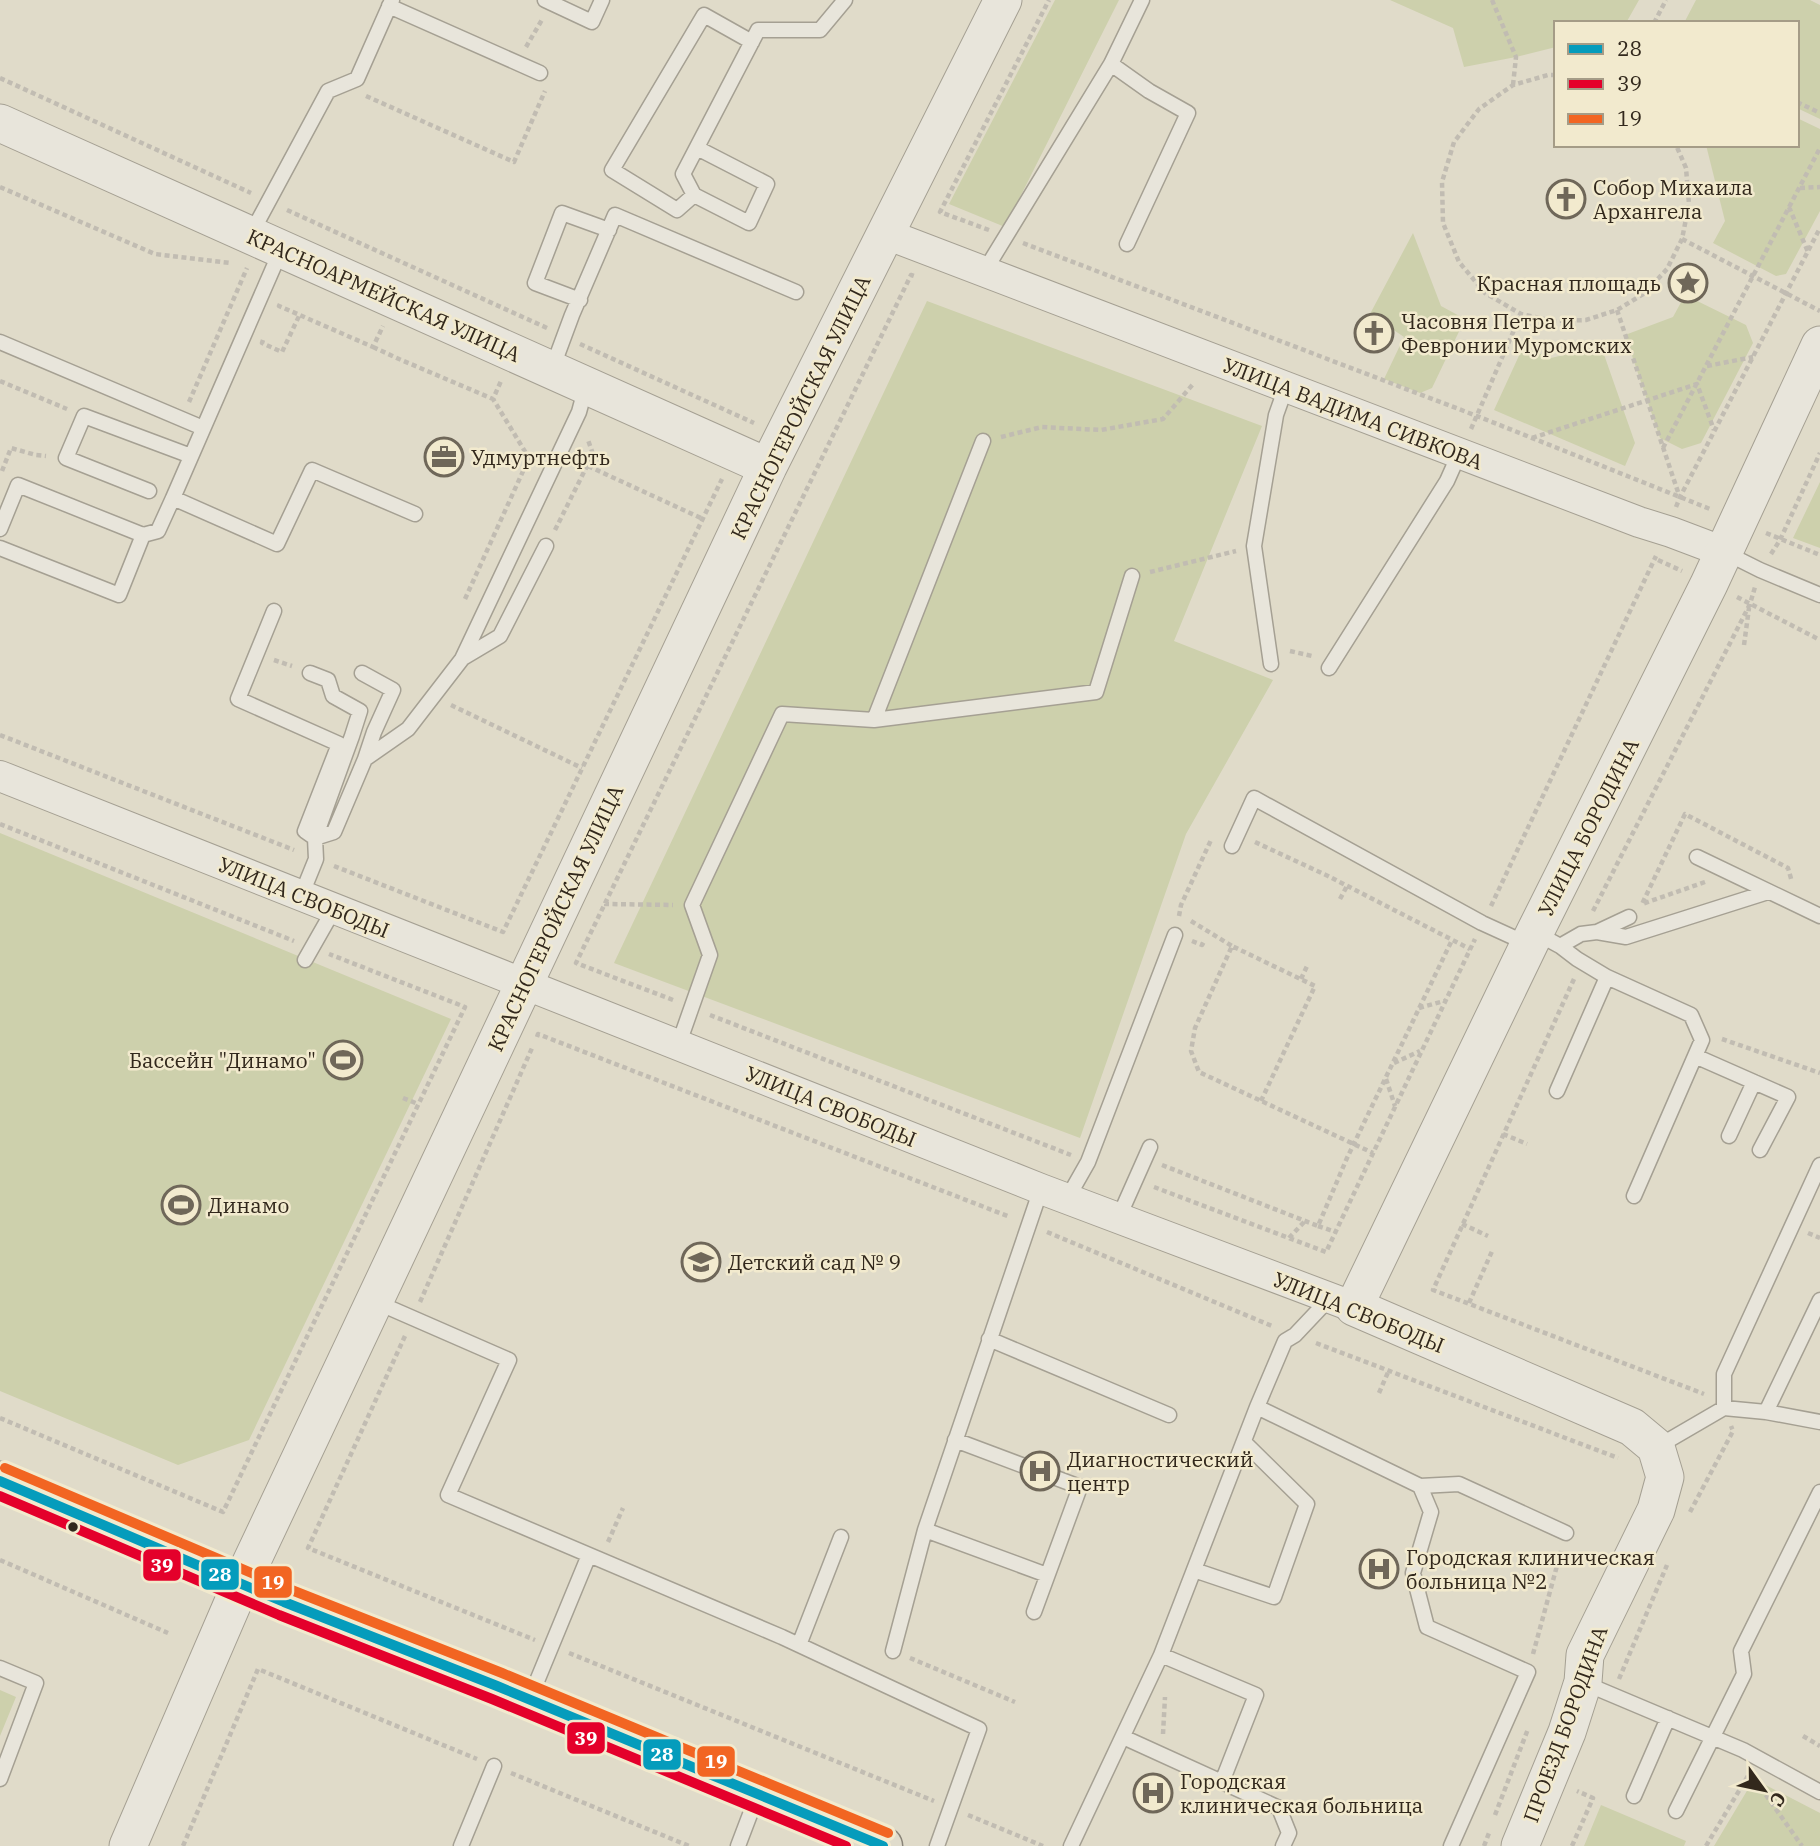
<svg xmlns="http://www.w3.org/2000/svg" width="1820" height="1846" font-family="'IBM Plex Serif',serif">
  <rect width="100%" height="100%" fill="#e0dbc9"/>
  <path fill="#cdd0ac" d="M 1055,0 L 1119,0 L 1005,227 L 949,204 Z
    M 1390,0 L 1639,0 L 1626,23 L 1556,23 L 1556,47 L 1516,57 L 1464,67 L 1453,28 Z
    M 1696,0 L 1810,0 L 1820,5 L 1820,119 L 1797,108 L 1797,23 L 1684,23 Z
    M 1797,118 L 1820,129 L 1820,211 L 1786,274 L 1776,276 L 1713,243 L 1725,221 L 1706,145 L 1797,145 Z
    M 1413,233 L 1441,306 L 1465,319 L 1432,388 L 1420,393 L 1384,379 L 1404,337 L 1370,314 Z
    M 1685,295 L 1746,325 L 1753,343 L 1701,443 L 1682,449 L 1660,438 L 1625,335 L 1673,317 Z
    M 927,301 L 1262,426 L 1174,641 L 1273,680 L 1186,834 L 1080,1138 L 614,963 Z
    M 1601,346 L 1635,443 L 1625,466 L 1494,410 L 1523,347 L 1551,358 Z
    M 1820,482 L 1820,548 L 1793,538 Z
    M 0,833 L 451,1019 L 249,1440 L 178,1465 L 0,1391 Z
    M 0,1690 L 16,1697 L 0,1736 Z
    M 1754,1779 L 1820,1813 L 1820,1846 L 1714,1846 Z
    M 1601,1805 L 1686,1841 L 1684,1846 L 1584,1846 Z"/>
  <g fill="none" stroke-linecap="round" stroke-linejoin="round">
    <defs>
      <path id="service" d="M 545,0 L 592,22 L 602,0
        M 389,6 L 540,73
        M 1111,64 L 1149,91 L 1188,113 L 1127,244
        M 697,148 L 767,184 L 749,223 L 694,195 L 683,174 L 758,30 L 820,30 L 845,0
        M 694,195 L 677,210 L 612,170 L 704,15 L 752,42
        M 251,234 L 328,91 L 357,79 L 392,0
        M 281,250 L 173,498 L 277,544 L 312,470 L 415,514
        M 984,272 L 1111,64 L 1142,0
        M 580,300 L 535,283 L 562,213 L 609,230
        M 0,342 L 203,428
        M 552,369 L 572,315 L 615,215 L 796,292
        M 149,491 L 66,458 L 84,416 L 191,456
        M 0,529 L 18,485 L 143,535 L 119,595 L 0,548
        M 143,535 L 158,531 L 173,498
        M 1726,553 L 1760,570 L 1820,595
        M 274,611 L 238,699 L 339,744 L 305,831 L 315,838
        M 463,658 L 500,636 L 546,546
        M 1271,664 L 1254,546 L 1276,415 L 1286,387
        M 1329,668 L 1447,481 L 1459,454
        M 362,673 L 393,690 L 374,732 L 365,759
        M 874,720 L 1096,692 L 1132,576
        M 315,838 L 334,832 L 365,759 L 408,729 L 462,659 L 579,412 L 586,386
        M 1232,846 L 1254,798 L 1482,923 L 1528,944
        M 1697,857 L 1820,916
        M 301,896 L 316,859 L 315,838 L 352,736 L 360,711 L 333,696 L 328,680 L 310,673
        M 1597,932 L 1629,917
        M 1536,933 L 1560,946 L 1577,959 L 1607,977 L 1691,1015 L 1702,1040 L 1634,1196
        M 1560,946 L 1581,934 L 1597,932 L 1626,937 L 1768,892
        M 305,960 L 334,909
        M 678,1046 L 710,955 L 692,905 L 782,714 L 874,720 L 983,441
        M 1695,1056 L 1788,1097 L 1760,1150
        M 1557,1091 L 1607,977
        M 1729,1136 L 1754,1082
        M 1067,1199 L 1088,1162 L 1175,935
        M 1118,1219 L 1150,1147
        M 1329,1299 L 1295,1335 L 1285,1341 L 1257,1407 L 1420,1486 L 1431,1512 L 1413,1573 L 1427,1627 L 1528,1672 L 1451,1846
        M 376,1302 L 509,1360 L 448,1495 L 782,1637 L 979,1729 L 937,1846
        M 989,1339 L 1169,1415
        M 1724,1408 L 1724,1374 L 1820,1165
        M 1766,1412 L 1820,1300
        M 955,1440 L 1080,1487 L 1034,1612
        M 1657,1447 L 1724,1408 L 1766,1412 L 1820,1422
        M 1420,1486 L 1459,1484 L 1566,1533
        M 925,1530 L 1047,1575
        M 1194,1570 L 1274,1597 L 1307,1504 L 1244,1442
        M 799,1645 L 841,1537
        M 893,1651 L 925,1530 L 1041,1189
        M 0,1668 L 36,1683 L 0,1779
        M 1584,1683 L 1743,1750 L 1820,1792
        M 530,1698 L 589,1555
        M 1123,1737 L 1279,1808 L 1289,1833 L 1283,1846
        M 1222,1782 L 1256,1695 L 1161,1655 L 1257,1407
        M 1634,1796 L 1668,1718
        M 1676,1811 L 1744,1674 L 1741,1651 L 1820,1492
        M 461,1846 L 494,1766
        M 738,1846 L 757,1796
        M 1071,1846 L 1161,1655"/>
      <path id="minor" d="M 886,234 L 1639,522 L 1671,532 L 1724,552
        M 0,776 L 1041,1189 L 1354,1307"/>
      <path id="tertiary" d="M 0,123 L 768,467
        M 128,1846 L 241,1584 L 768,467 L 1003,0
        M 1520,1846 L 1567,1732 L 1583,1682 L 1585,1655 L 1656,1510 L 1665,1477 L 1656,1447 L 1632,1427 L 1354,1307 L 1535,932 L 1709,584 L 1820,345"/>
      <path id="primary" d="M 0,1481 L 284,1602 L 497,1686 L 883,1846"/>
    </defs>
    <use href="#service" stroke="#a5a093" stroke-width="17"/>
    <use href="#minor" stroke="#a5a093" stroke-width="32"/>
    <use href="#tertiary" stroke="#a5a093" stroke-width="39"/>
    <use href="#primary" stroke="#8a8579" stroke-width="41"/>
    <path stroke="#c1bcb2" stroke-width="4.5" stroke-dasharray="5 3.5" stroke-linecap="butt" d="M 1492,0 L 1516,57 L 1513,85
      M 1654,23 L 1666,0
      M 526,47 L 543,18
      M 1556,75 L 1548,75 L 1513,85 L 1479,109 L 1454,142 L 1442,182 L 1443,223 L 1459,262 L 1485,293 L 1521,314 L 1553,321 L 1586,320 L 1617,310 L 1645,293 L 1667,269 L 1682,239 L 1689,204 L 1686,168 L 1676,145
      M 0,78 L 251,193
      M 366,96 L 514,162 L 545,91
      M 1797,102 L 1820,113
      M 0,187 L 155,254 L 230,263
      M 1800,188 L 1820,187
      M 1789,207 L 1808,252
      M 287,210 L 547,328
      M 989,230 L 940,212 L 1049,0
      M 1682,239 L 1820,311
      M 1023,243 L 1477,416 L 1710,509
      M 280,304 L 279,306 L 373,347 L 383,326
      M 1617,310 L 1679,495
      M 263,340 L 262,343 L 282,352 L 300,314
      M 580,344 L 754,423
      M 373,347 L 399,359 L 493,399 L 501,381
      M 1707,366 L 1753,357
      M 0,381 L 67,409
      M 189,402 L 247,268
      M 1471,429 L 1521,314
      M 1001,437 L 1042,427 L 1101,430 L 1163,419 L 1194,383
      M 1532,438 L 1697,384 L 1714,430
      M 1663,448 L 1820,148
      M 588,466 L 703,519
      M 2,471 L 11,448 L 36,455 L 46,456
      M 1676,507 L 1680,497 L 1820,228
      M 555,530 L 593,454 L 588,440
      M 1766,533 L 1820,555
      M 1771,554 L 1780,540 L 1820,453
      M 1658,560 L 1682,571
      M 1150,572 L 1236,551
      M 1737,597 L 1820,640
      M 465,599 L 529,458 L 493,399
      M 1744,645 L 1749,608
      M 1290,651 L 1312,656
      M 274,660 L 292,666
      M 451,705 L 582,768
      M 0,735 L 294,850
      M 0,824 L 294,941
      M 1255,842 L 1328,876 L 1470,949
      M 334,866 L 503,932 L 722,479
      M 1705,882 L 1642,904 L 1685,814 L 1788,868 L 1792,882
      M 1340,899 L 1347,886
      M 604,904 L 673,905
      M 1491,906 L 1656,556
      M 1593,911 L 1750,604 L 1755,587
      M 1179,916 L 1181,905 L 1211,840
      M 1191,921 L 1232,946
      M 1192,941 L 1202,945 L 1205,940
      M 1301,979 L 1308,964
      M 1574,979 L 1433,1290 L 1704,1394
      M 673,1000 L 576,963 L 911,275 L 914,276
      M 1419,1008 L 1444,1001
      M 710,1015 L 1071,1155
      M 537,1037 L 538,1034 L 1010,1217
      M 1722,1039 L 1820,1073
      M 1394,1063 L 1420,1051
      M 1386,1079 L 1395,1106
      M 403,1098 L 418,1104
      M 1261,1101 L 1315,986 L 1232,946 L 1195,1028 L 1191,1051 L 1199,1072 L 1373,1153
      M 1503,1134 L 1527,1144
      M 1162,1165 L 1318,1226 L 1347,1158 L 1452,940
      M 1154,1187 L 1326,1252 L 1475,939
      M 1462,1224 L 1488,1236
      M 1318,1226 L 1336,1232
      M 1047,1232 L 1272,1326
      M 1808,1233 L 1820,1238
      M 1289,1238 L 1305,1221
      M 420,1302 L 532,1048
      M 1469,1303 L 1493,1249
      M 405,1336 L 308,1548 L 535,1640
      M 1316,1343 L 1618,1458
      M 1379,1393 L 1389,1370
      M 0,1418 L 223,1512 L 465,1007 L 329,954
      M 1690,1512 L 1733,1431 L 1731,1426
      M 608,1542 L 623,1508
      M 0,1560 L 168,1633
      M 569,1653 L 934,1801
      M 1533,1654 L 1561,1551
      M 910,1658 L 1015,1702
      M 1619,1679 L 1667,1565
      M 1163,1734 L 1165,1697
      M 1803,1736 L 1820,1746
      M 511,1773 L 689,1846
      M 1756,1781 L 1802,1846
      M 968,1815 L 1043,1846
      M 1495,1815 L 1528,1729
      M 183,1846 L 258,1669 L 477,1759
      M 1484,1846 L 1489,1833
      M 1572,1846 L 1593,1798 L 1577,1791
      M 1706,1846 L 1749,1774"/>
    <use href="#service" stroke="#e8e5db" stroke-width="14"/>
    <use href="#minor" stroke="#e8e5db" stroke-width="30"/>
    <use href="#tertiary" stroke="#e8e5db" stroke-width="37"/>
    <use href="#primary" stroke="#e0dccc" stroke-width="38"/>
    <defs>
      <path id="bus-1" d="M 0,1481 L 284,1602 L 497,1686 L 883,1846"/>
      <path id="bus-2" d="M 0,1496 L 279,1615 L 492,1699 L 846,1846"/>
      <path id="bus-3" d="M 5,1468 L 289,1589 L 502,1673 L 888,1833"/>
    </defs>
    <use href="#bus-1" stroke="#f2eace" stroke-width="16"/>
    <use href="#bus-2" stroke="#f2eace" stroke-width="16"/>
    <use href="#bus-3" stroke="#f2eace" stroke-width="16"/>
    <use href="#bus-1" stroke="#059cbc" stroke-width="10"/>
    <use href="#bus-2" stroke="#e4002b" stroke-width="10"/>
    <use href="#bus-3" stroke="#f26522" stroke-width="10"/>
  </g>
  <defs>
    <symbol id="church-ring" viewBox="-11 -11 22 22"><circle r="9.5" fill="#f2eace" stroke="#6f6759" stroke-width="1.5"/><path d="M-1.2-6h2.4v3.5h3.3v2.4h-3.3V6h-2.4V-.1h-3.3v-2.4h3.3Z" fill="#6f6759"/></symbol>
    <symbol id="sight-ring" viewBox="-11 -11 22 22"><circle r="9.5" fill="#f2eace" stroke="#6f6759" stroke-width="1.5"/><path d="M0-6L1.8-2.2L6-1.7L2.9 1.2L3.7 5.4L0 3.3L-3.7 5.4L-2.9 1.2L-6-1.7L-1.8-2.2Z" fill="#6f6759"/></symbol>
    <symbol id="office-ring" viewBox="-11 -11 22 22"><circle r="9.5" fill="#f2eace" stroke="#6f6759" stroke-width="1.5"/><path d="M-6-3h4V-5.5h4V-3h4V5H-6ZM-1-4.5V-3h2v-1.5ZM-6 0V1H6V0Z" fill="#6f6759"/></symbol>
    <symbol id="stadium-ring" viewBox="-11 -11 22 22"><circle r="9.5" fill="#f2eace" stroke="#6f6759" stroke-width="1.5"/><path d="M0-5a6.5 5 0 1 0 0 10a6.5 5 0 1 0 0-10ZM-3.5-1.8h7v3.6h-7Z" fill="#6f6759"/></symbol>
    <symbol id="school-ring" viewBox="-11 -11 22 22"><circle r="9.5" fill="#f2eace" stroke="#6f6759" stroke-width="1.5"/><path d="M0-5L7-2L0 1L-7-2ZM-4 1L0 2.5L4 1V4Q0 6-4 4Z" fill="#6f6759"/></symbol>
    <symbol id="hospital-ring" viewBox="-11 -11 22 22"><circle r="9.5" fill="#f2eace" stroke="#6f6759" stroke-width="1.5"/><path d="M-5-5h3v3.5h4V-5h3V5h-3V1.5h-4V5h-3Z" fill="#6f6759"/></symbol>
  </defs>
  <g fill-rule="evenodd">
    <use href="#church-ring" x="1544" y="177" width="44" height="44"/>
    <use href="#sight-ring" x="1666" y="261" width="44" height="44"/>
    <use href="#church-ring" x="1352" y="311" width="44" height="44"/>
    <use href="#office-ring" x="422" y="435" width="44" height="44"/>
    <use href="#stadium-ring" x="321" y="1038" width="44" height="44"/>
    <use href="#stadium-ring" x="159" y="1183" width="44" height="44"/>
    <use href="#school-ring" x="679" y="1240" width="44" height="44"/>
    <use href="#hospital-ring" x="1018" y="1449" width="44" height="44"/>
    <use href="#hospital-ring" x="1357" y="1547" width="44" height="44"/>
    <use href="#hospital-ring" x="1131" y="1771" width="44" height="44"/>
  </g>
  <circle fill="#32281c" stroke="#f2eace" stroke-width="2.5" cx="73" cy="1527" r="6"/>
  <g text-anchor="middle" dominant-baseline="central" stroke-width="5" stroke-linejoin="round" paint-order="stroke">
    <g font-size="21" fill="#32281c" stroke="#f2eace" text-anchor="start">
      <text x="1593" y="187">Собор Михаила<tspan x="1593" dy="24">Архангела</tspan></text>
      <text x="1661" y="283" text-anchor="end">Красная площадь</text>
      <text x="1401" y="321">Часовня Петра и<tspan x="1401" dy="24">Февронии Муромских</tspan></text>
      <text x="471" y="457">Удмуртнефть</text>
      <text x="316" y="1060" text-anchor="end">Бассейн "Динамо"</text>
      <text x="208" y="1205">Динамо</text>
      <text x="728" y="1262">Детский сад № 9</text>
      <text x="1067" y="1459">Диагностический<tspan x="1067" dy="24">центр</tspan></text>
      <text x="1406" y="1557">Городская клиническая<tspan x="1406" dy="24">больница №2</tspan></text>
      <text x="1180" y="1781">Городская<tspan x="1180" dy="24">клиническая больница</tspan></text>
    </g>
    <g font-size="21" fill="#32281c" stroke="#f2eace">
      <text transform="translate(384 295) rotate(24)">КРАСНОАРМЕЙСКАЯ УЛИЦА</text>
      <text transform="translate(800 407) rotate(-64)">КРАСНОГЕРОЙСКАЯ УЛИЦА</text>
      <text transform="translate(1353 413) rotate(21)">УЛИЦА ВАДИМА СИВКОВА</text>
      <text transform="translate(1588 827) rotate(-63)">УЛИЦА БОРОДИНА</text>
      <text transform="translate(304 897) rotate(22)">УЛИЦА СВОБОДЫ</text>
      <text transform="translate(555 918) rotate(-65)">КРАСНОГЕРОЙСКАЯ УЛИЦА</text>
      <text transform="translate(831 1106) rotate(22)">УЛИЦА СВОБОДЫ</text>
      <text transform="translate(1359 1312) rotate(22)">УЛИЦА СВОБОДЫ</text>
      <text transform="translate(1565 1724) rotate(-70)">ПРОЕЗД БОРОДИНА</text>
    </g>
  </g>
  <g stroke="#f2eace" stroke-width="2.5">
    <rect x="142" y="1548" width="40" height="34" rx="7" fill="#e4002b"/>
    <rect x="200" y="1558" width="40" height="33" rx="7" fill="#059cbc"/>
    <rect x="253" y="1565" width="40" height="34" rx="7" fill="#f26522"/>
    <rect x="566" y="1721" width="40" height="34" rx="7" fill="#e4002b"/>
    <rect x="642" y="1738" width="40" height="33" rx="7" fill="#059cbc"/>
    <rect x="696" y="1745" width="40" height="33" rx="7" fill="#f26522"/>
  </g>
  <g font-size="19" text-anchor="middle" font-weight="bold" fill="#fff">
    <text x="162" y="1572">39</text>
    <text x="220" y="1581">28</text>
    <text x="273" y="1589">19</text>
    <text x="586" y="1745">39</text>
    <text x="662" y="1761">28</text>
    <text x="716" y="1768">19</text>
  </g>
  <rect x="1554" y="21" width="245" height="126" fill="#f2eace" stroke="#a59c87" stroke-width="2"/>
  <rect x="1568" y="44" width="35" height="10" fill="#059cbc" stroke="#a59c87" stroke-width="2"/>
  <text x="1617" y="56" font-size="21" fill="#32281c">28</text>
  <rect x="1568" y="79" width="35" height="10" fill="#e4002b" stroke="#a59c87" stroke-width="2"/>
  <text x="1617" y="91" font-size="21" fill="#32281c">39</text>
  <rect x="1568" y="114" width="35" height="10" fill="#f26522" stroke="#a59c87" stroke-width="2"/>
  <text x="1617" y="126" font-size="21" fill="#32281c">19</text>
  <g transform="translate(1764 1790) rotate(123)" stroke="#f2eace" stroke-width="5" paint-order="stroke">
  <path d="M0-5L12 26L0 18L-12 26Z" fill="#32281c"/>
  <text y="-10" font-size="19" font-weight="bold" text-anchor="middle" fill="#32281c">С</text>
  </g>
</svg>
